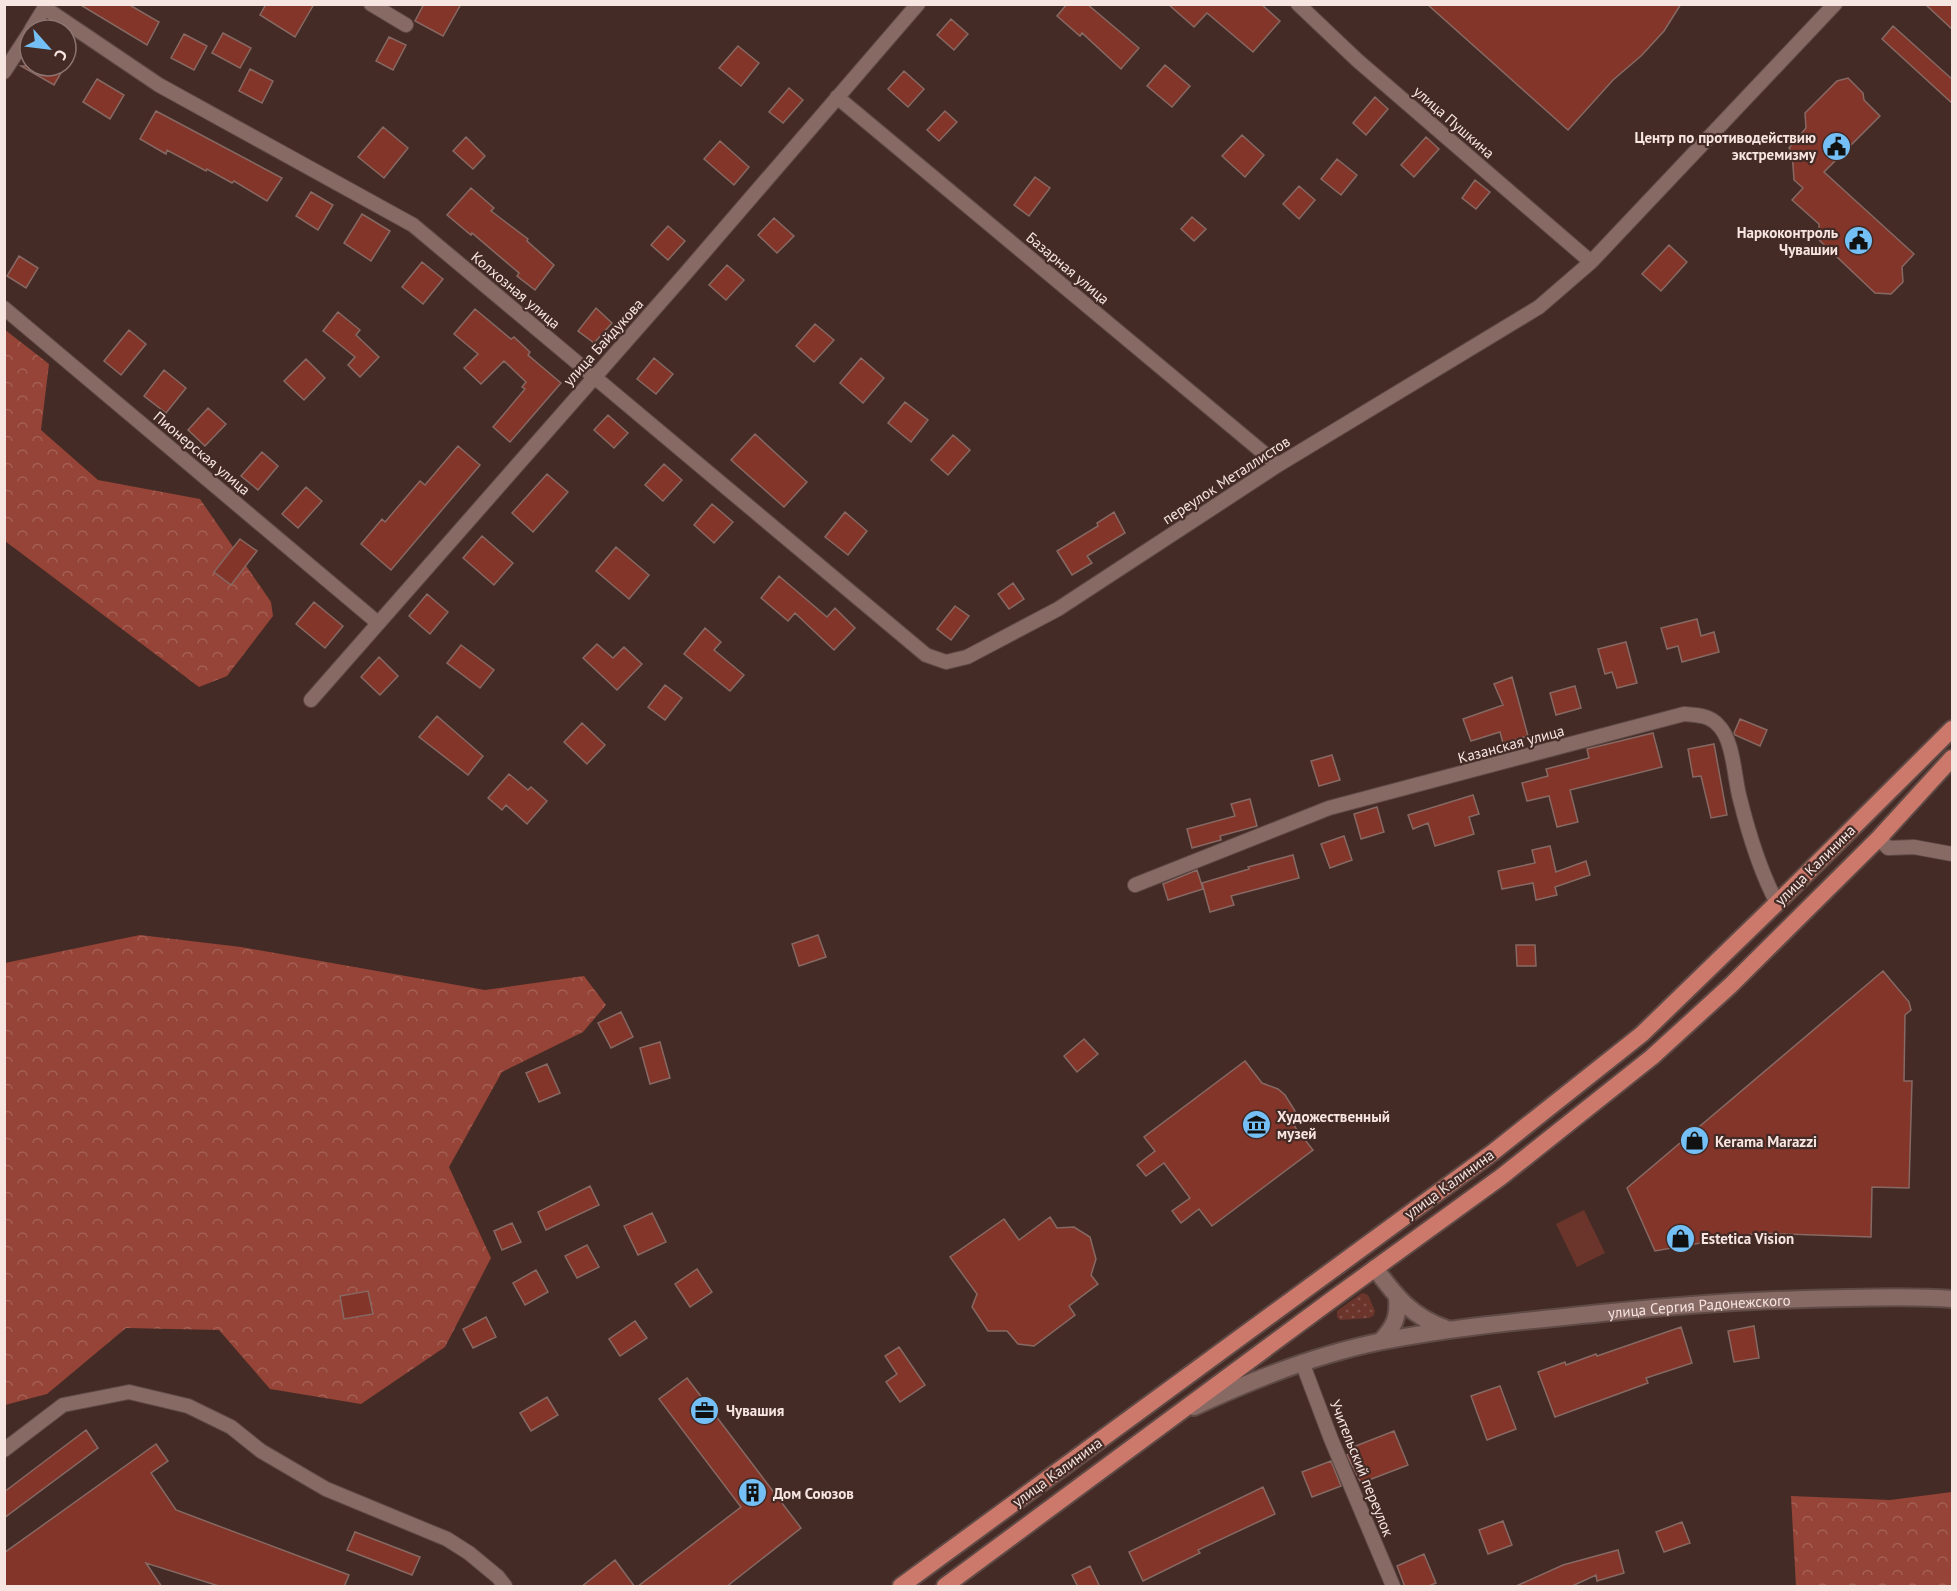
<svg xmlns="http://www.w3.org/2000/svg" width="1957" height="1591" font-family="'PT Sans',sans-serif">
  <defs>
    <pattern id="grass-dots" width="8" height="8" patternUnits="userSpaceOnUse" patternTransform="scale(1.5)"><rect width="8" height="8" fill="#6b352c"/><path d="M2 2h.1M6 6h.1" fill="none" stroke="#81524a" stroke-width="1.8" stroke-linecap="round"/></pattern>
    <pattern id="forest-crowns" width="20" height="18" patternUnits="userSpaceOnUse" patternTransform="scale(1.5)"><rect width="20" height="18" fill="#954437"/><path d="M2 6a3 3 0 1 1 6 0M12 15a3 3 0 1 1 6 0" fill="none" stroke="#a55f54"/></pattern>
  </defs>
  <rect width="100%" height="100%" fill="#442b26"/>
  <path fill="url(#grass-dots)" d="M 1362,1293 L 1368,1295 L 1375,1311 L 1374,1315 L 1370,1318 L 1340,1320 L 1337,1317 L 1337,1311 Z"/>
  <path fill="url(#forest-crowns)" d="M 4,329 L 49,364 L 41,430 L 98,480 L 200,499 L 271,602 L 273,616 L 227,676 L 199,687 L 5,541 Z
    M 140,935 L 241,947 L 485,990 L 584,976 L 606,1005 L 583,1032 L 502,1072 L 449,1167 L 491,1258 L 445,1347 L 361,1404 L 270,1389 L 219,1330 L 126,1328 L 47,1394 L 5,1405 L 5,963 Z
    M 1952,1492 L 1952,1586 L 1796,1586 L 1791,1496 L 1890,1500 Z"/>
  <path fill="#6b352c" d="M 1584,1210 L 1605,1253 L 1577,1267 L 1556,1224 Z"/>
  <path fill="#84352a" stroke="#866963" stroke-width="1.5" d="M 79,4 L 128,4 L 159,22 L 147,45 Z
    M 266,4 L 314,4 L 295,37 L 260,15 Z
    M 424,4 L 461,4 L 443,36 L 415,21 Z
    M 1067,4 L 1087,4 L 1139,48 L 1121,69 L 1082,33 L 1080,36 L 1057,16 Z
    M 1168,4 L 1261,4 L 1280,21 L 1253,52 L 1207,13 L 1194,27 Z
    M 1427,4 L 1681,4 L 1664,31 L 1641,56 L 1613,80 L 1568,130 Z
    M 1925,4 L 1953,4 L 1953,30 Z
    M 951,19 L 968,34 L 954,50 L 937,35 Z
    M 1893,26 L 1953,80 L 1953,104 L 1882,39 Z
    M 223,33 L 251,48 L 240,68 L 212,53 Z
    M 184,34 L 207,46 L 194,70 L 171,58 Z
    M 389,37 L 406,45 L 393,70 L 376,61 Z
    M 738,46 L 759,63 L 741,86 L 719,68 Z
    M 1165,65 L 1190,86 L 1172,107 L 1147,86 Z
    M 21,66 L 65,66 L 54,85 Z
    M 250,69 L 273,81 L 262,103 L 239,91 Z
    M 904,71 L 924,89 L 908,107 L 888,89 Z
    M 1848,78 L 1863,93 L 1864,100 L 1880,116 L 1824,172 L 1914,254 L 1902,267 L 1903,282 L 1891,294 L 1875,293 L 1819,240 L 1819,224 L 1792,200 L 1803,188 L 1794,180 L 1792,152 L 1789,148 L 1806,128 L 1805,113 L 1837,81 Z
    M 97,79 L 124,95 L 110,119 L 83,102 Z
    M 789,88 L 803,100 L 783,123 L 769,112 Z
    M 1375,97 L 1388,109 L 1366,135 L 1353,123 Z
    M 156,111 L 282,178 L 267,201 L 234,181 L 232,183 L 207,169 L 206,171 L 167,150 L 166,154 L 140,139 Z
    M 945,111 L 957,122 L 939,141 L 927,130 Z
    M 383,127 L 408,148 L 384,178 L 358,157 Z
    M 1242,135 L 1264,155 L 1245,177 L 1222,156 Z
    M 466,137 L 485,156 L 473,169 L 453,151 Z
    M 1426,137 L 1439,149 L 1414,177 L 1401,165 Z
    M 720,141 L 749,167 L 734,185 L 704,159 Z
    M 1337,159 L 1357,175 L 1341,195 L 1321,179 Z
    M 1035,177 L 1050,188 L 1029,216 L 1014,205 Z
    M 1475,180 L 1490,192 L 1476,209 L 1462,198 Z
    M 1299,186 L 1315,200 L 1299,219 L 1283,204 Z
    M 471,188 L 494,208 L 491,211 L 528,239 L 527,241 L 554,265 L 535,290 L 517,276 L 519,273 L 472,233 L 471,235 L 447,215 Z
    M 311,192 L 333,205 L 318,230 L 296,216 Z
    M 362,214 L 390,231 L 371,261 L 344,243 Z
    M 1192,217 L 1206,229 L 1194,241 L 1181,229 Z
    M 774,218 L 794,236 L 777,253 L 758,235 Z
    M 668,226 L 685,241 L 668,260 L 651,245 Z
    M 1669,245 L 1687,262 L 1661,291 L 1642,274 Z
    M 19,256 L 38,268 L 26,288 L 7,276 Z
    M 422,262 L 443,279 L 423,304 L 402,287 Z
    M 727,265 L 744,280 L 726,300 L 709,285 Z
    M 596,308 L 612,323 L 594,343 L 578,331 Z
    M 475,309 L 511,339 L 514,337 L 530,352 L 528,355 L 561,383 L 510,442 L 493,427 L 525,389 L 522,387 L 526,382 L 504,361 L 481,384 L 464,368 L 478,354 L 454,334 Z
    M 338,312 L 360,330 L 356,335 L 379,357 L 360,377 L 348,365 L 355,357 L 323,331 Z
    M 815,324 L 834,340 L 814,362 L 796,346 Z
    M 129,330 L 146,344 L 121,375 L 104,361 Z
    M 654,358 L 673,374 L 656,394 L 637,379 Z
    M 861,358 L 884,378 L 863,403 L 840,383 Z
    M 306,359 L 325,378 L 304,400 L 284,381 Z
    M 164,370 L 186,388 L 166,413 L 144,396 Z
    M 905,402 L 928,420 L 911,442 L 888,423 Z
    M 208,408 L 226,424 L 205,446 L 188,430 Z
    M 608,415 L 628,433 L 614,448 L 594,430 Z
    M 755,434 L 807,482 L 784,507 L 731,460 Z
    M 953,435 L 970,450 L 948,475 L 931,460 Z
    M 458,446 L 480,465 L 391,570 L 361,544 L 382,519 L 385,522 L 420,481 L 425,485 Z
    M 262,452 L 278,466 L 258,490 L 241,476 Z
    M 664,464 L 682,480 L 663,501 L 645,485 Z
    M 547,474 L 568,492 L 533,532 L 512,513 Z
    M 306,487 L 322,501 L 298,528 L 282,514 Z
    M 712,504 L 733,522 L 714,543 L 694,525 Z
    M 845,512 L 867,531 L 848,555 L 825,537 Z
    M 1114,512 L 1125,533 L 1087,556 L 1092,563 L 1072,575 L 1057,551 L 1098,526 L 1097,523 Z
    M 482,536 L 513,563 L 494,585 L 463,558 Z
    M 240,539 L 257,551 L 231,585 L 214,572 Z
    M 616,547 L 649,575 L 629,599 L 596,571 Z
    M 779,576 L 827,617 L 835,608 L 855,628 L 834,650 L 795,613 L 788,621 L 761,598 Z
    M 1013,583 L 1024,599 L 1009,609 L 998,594 Z
    M 427,594 L 448,612 L 430,634 L 409,616 Z
    M 314,602 L 343,626 L 325,648 L 296,624 Z
    M 955,606 L 969,616 L 951,640 L 937,629 Z
    M 1697,619 L 1701,636 L 1714,632 L 1719,652 L 1682,662 L 1678,646 L 1667,649 L 1661,628 Z
    M 705,628 L 721,642 L 714,650 L 744,675 L 730,691 L 684,654 Z
    M 1626,642 L 1637,683 L 1617,688 L 1612,672 L 1605,674 L 1598,649 Z
    M 597,644 L 613,658 L 624,647 L 642,664 L 617,690 L 583,658 Z
    M 461,645 L 494,670 L 480,688 L 447,663 Z
    M 379,657 L 398,676 L 380,695 L 361,677 Z
    M 1512,677 L 1528,736 L 1503,743 L 1500,732 L 1471,741 L 1463,719 L 1503,705 L 1494,684 Z
    M 665,685 L 682,698 L 665,720 L 648,707 Z
    M 1575,686 L 1581,708 L 1556,715 L 1550,693 Z
    M 437,716 L 483,756 L 468,775 L 419,737 Z
    M 1740,719 L 1767,730 L 1760,746 L 1735,735 L 1734,733 Z
    M 582,723 L 605,745 L 587,764 L 564,742 Z
    M 1653,733 L 1662,767 L 1570,790 L 1578,822 L 1557,827 L 1549,796 L 1527,801 L 1522,783 L 1548,776 L 1546,769 L 1589,758 L 1587,749 Z
    M 1714,744 L 1727,815 L 1711,818 L 1701,776 L 1693,777 L 1688,749 Z
    M 1332,755 L 1340,780 L 1319,786 L 1311,761 Z
    M 509,774 L 528,790 L 531,787 L 547,801 L 527,824 L 506,805 L 502,810 L 488,798 Z
    M 1473,795 L 1479,814 L 1469,817 L 1474,834 L 1435,846 L 1428,823 L 1413,829 L 1408,815 Z
    M 1250,799 L 1257,826 L 1220,836 L 1221,840 L 1192,848 L 1187,829 L 1235,816 L 1231,804 Z
    M 1377,807 L 1384,832 L 1361,839 L 1354,814 Z
    M 1344,836 L 1352,860 L 1330,868 L 1321,844 Z
    M 1550,846 L 1556,872 L 1586,861 L 1590,875 L 1555,887 L 1557,895 L 1536,900 L 1533,883 L 1502,889 L 1498,871 L 1535,863 L 1532,850 Z
    M 1293,855 L 1299,878 L 1231,896 L 1234,905 L 1210,912 L 1202,883 L 1249,869 L 1248,867 Z
    M 1197,870 L 1203,889 L 1168,900 L 1163,884 Z
    M 818,935 L 826,957 L 799,966 L 792,944 Z
    M 1516,945 L 1535,945 L 1536,966 L 1517,966 Z
    M 1883,971 L 1909,1002 L 1911,1010 L 1905,1015 L 1904,1081 L 1912,1081 L 1909,1188 L 1872,1187 L 1871,1237 L 1758,1233 L 1655,1251 L 1627,1188 Z
    M 621,1012 L 633,1037 L 611,1048 L 598,1023 Z
    M 1084,1039 L 1098,1054 L 1077,1072 L 1064,1056 Z
    M 660,1042 L 670,1078 L 650,1084 L 640,1048 Z
    M 1245,1061 L 1262,1083 L 1278,1089 L 1285,1095 L 1295,1111 L 1295,1127 L 1313,1150 L 1212,1226 L 1199,1209 L 1181,1223 L 1172,1211 L 1190,1198 L 1164,1163 L 1146,1176 L 1137,1165 L 1155,1151 L 1144,1137 Z
    M 547,1064 L 560,1093 L 539,1102 L 526,1073 Z
    M 590,1186 L 599,1205 L 546,1230 L 538,1212 Z
    M 652,1213 L 666,1242 L 638,1255 L 624,1226 Z
    M 1050,1217 L 1057,1228 L 1074,1227 L 1090,1237 L 1096,1259 L 1091,1275 L 1098,1284 L 1069,1306 L 1075,1315 L 1034,1346 L 1018,1344 L 1007,1331 L 988,1331 L 972,1307 L 977,1294 L 950,1257 L 1004,1219 L 1019,1240 Z
    M 512,1223 L 521,1242 L 502,1250 L 494,1231 Z
    M 587,1245 L 599,1267 L 577,1278 L 565,1256 Z
    M 697,1269 L 712,1292 L 690,1307 L 675,1284 Z
    M 536,1270 L 548,1292 L 525,1305 L 513,1283 Z
    M 368,1291 L 373,1314 L 344,1319 L 340,1296 Z
    M 486,1317 L 496,1337 L 473,1348 L 463,1329 Z
    M 635,1321 L 647,1338 L 620,1356 L 609,1339 Z
    M 1754,1326 L 1759,1358 L 1734,1362 L 1728,1331 Z
    M 1681,1327 L 1692,1363 L 1646,1378 L 1648,1383 L 1555,1417 L 1538,1372 L 1565,1362 L 1566,1365 L 1596,1354 L 1597,1356 Z
    M 899,1347 L 925,1385 L 900,1402 L 886,1382 L 897,1374 L 885,1356 Z
    M 687,1378 L 801,1528 L 726,1587 L 637,1587 L 741,1507 L 659,1399 Z
    M 1500,1386 L 1516,1429 L 1487,1440 L 1471,1396 Z
    M 547,1397 L 558,1415 L 531,1431 L 520,1413 Z
    M 86,1430 L 98,1448 L 4,1518 L 4,1492 Z
    M 1394,1431 L 1408,1465 L 1361,1483 L 1347,1455 L 1350,1454 L 1348,1449 Z
    M 156,1444 L 168,1461 L 151,1473 L 176,1510 L 349,1575 L 344,1587 L 222,1587 L 146,1563 L 162,1587 L 4,1587 L 4,1553 Z
    M 1331,1461 L 1341,1486 L 1312,1497 L 1302,1472 Z
    M 1263,1487 L 1275,1514 L 1198,1550 L 1200,1553 L 1143,1581 L 1129,1552 Z
    M 1503,1521 L 1512,1545 L 1488,1554 L 1479,1530 Z
    M 1682,1522 L 1690,1543 L 1664,1552 L 1656,1532 Z
    M 355,1532 L 420,1557 L 412,1575 L 347,1550 Z
    M 1618,1550 L 1624,1573 L 1597,1581 L 1596,1575 L 1570,1587 L 1514,1587 L 1563,1565 Z
    M 1424,1554 L 1436,1583 L 1426,1587 L 1405,1587 L 1397,1566 Z
    M 615,1560 L 635,1587 L 581,1587 Z
    M 1090,1566 L 1100,1587 L 1078,1587 L 1072,1575 Z"/>
  <g fill="none" stroke-linecap="round" stroke-linejoin="round">
    <defs>
      <path id="minor" d="M 371,4 L 406,25
        M 1298,4 L 1357,60 L 1591,262
        M 45,8 L 159,85 L 413,225 L 926,655 L 946,662 L 967,657 L 1058,609 L 1278,465 L 1539,307 L 1591,262 L 1835,4
        M 31,30 L 47,4
        M 4,72 L 30,32
        M 837,97 L 1278,465
        M 4,308 L 378,623
        M 311,700 L 686,273 L 918,4
        M 1879,838 L 1888,848 L 1914,847 L 1952,854
        M 1135,885 L 1329,808 L 1684,714 C 1696,715 1709,715 1718,725 C 1734,740 1734,778 1740,799 C 1749,835 1760,871 1777,903
        M 1302,1362 L 1331,1439 L 1393,1586
        M 4,1450 L 63,1405 L 129,1392 L 188,1406 L 231,1427 L 261,1451 L 326,1489 L 447,1539 L 469,1553 L 498,1577 L 505,1586"/>
      <g id="tertiary">
        <path d="M 1375,1268 C 1396,1297 1412,1317 1447,1329"/>
        <path d="M 1381,1341 C 1394,1327 1399,1317 1397,1298"/>
        <path id="s1" d="M 1194,1407 C 1254,1379 1317,1354 1383,1341 C 1458,1326 1536,1320 1612,1312 C 1691,1304 1769,1299 1848,1298 C 1883,1297 1918,1296 1952,1299"/>
      </g>
      <path id="primary" d="M 901,1586 L 1492,1153 L 1642,1034 L 1777,903 L 1952,729
        M 945,1586 L 1330,1301 L 1501,1177 L 1652,1057 L 1731,985 L 1879,838 L 1952,758"/>
    </defs>
    <use href="#minor" stroke="#5f4a46" stroke-width="16"/>
    <use href="#tertiary" stroke="#5f4a46" stroke-width="20"/>
    <use href="#primary" stroke="#5f4a46" stroke-width="20"/>
    <use href="#minor" stroke="#886a65" stroke-width="14"/>
    <use href="#tertiary" stroke="#886a65" stroke-width="16"/>
    <use href="#primary" stroke="#cc796c" stroke-width="16"/>
  </g>
  <defs>
    <symbol id="civic-disc" viewBox="-11 -11 22 22"><circle r="9.5" fill="#74c0f6" stroke="#442b26"/><path d="M-.6-6.5H3V-4.5H.6V-3L4-1V1h2V6H-6V1h2V-1L-.6-3ZM-1.2 2.5V6h2.4V2.5Z" fill="#111"/></symbol>
    <symbol id="museum-disc" viewBox="-11 -11 22 22"><circle r="9.5" fill="#74c0f6" stroke="#442b26"/><path d="M0-6L6-3V-2H-6V-3ZM-5-1h2V3h-2ZM-1-1h2V3h-2ZM3-1h2V3H3ZM-6 4H6V6H-6Z" fill="#111"/></symbol>
    <symbol id="shop-disc" viewBox="-11 -11 22 22"><circle r="9.5" fill="#74c0f6" stroke="#442b26"/><path d="M-5-2.5h2.3a2.7 3.5 0 0 1 5.4 0H5L5.5 6h-11ZM-1.5-2.5h3a1.5 2.3 0 0 0-3 0Z" fill="#111"/></symbol>
    <symbol id="office-disc" viewBox="-11 -11 22 22"><circle r="9.5" fill="#74c0f6" stroke="#442b26"/><path d="M-6-3h4V-5.5h4V-3h4V5H-6ZM-1-4.5V-3h2v-1.5ZM-6 0V1H6V0Z" fill="#111"/></symbol>
    <symbol id="building-disc" viewBox="-11 -11 22 22"><circle r="9.5" fill="#74c0f6" stroke="#442b26"/><path d="M-4-6H4V6H1V3H-1V6H-4ZM-2.5-4.3h1.7v1.8h-1.7ZM.8-4.3h1.7v1.8H.8ZM-2.5-1h1.7V.8h-1.7ZM.8-1h1.7V.8H.8Z" fill="#111"/></symbol>
  </defs>
  <g fill-rule="evenodd">
    <use href="#civic-disc" x="1820" y="130" width="33" height="33"/>
    <use href="#civic-disc" x="1842" y="224" width="33" height="33"/>
    <use href="#museum-disc" x="1240" y="1108" width="33" height="33"/>
    <use href="#shop-disc" x="1678" y="1124" width="33" height="33"/>
    <use href="#shop-disc" x="1664" y="1222" width="33" height="33"/>
    <use href="#office-disc" x="688" y="1394" width="33" height="33"/>
    <use href="#building-disc" x="736" y="1476" width="33" height="33"/>
  </g>
  <g text-anchor="middle" dominant-baseline="central" stroke-width="4.5" stroke-linejoin="round" paint-order="stroke">
    <g font-size="15" fill="#f7e5e2" stroke="#442b26">
      <text transform="translate(1454 122) rotate(41)">улица Пушкина</text>
      <text transform="translate(1068 268) rotate(40)">Базарная улица</text>
      <text transform="translate(516 290) rotate(40)">Колхозная улица</text>
      <text transform="translate(603 342) rotate(-48)">улица Байдукова</text>
      <text transform="translate(202 453) rotate(40)">Пионерская улица</text>
      <text transform="translate(1226 480) rotate(-33)">переулок Металлистов</text>
      <text transform="translate(1511 744) rotate(-15)">Казанская улица</text>
      <text transform="translate(1815 865) rotate(-45)">улица Калинина</text>
      <text transform="translate(1449 1184) rotate(-36)">улица Калинина</text>
      <text stroke="none"><textPath href="#s1" startOffset="519">улица Сергия Радонежского</textPath></text>
      <text transform="translate(1362 1468) rotate(68)">Учительский переулок</text>
      <text transform="translate(1057 1472) rotate(-36)">улица Калинина</text>
    </g>
    <g font-size="15" font-weight="bold" fill="#f7e5e2" stroke="#442b26" text-anchor="start">
      <text x="1816" y="137" text-anchor="end">Центр по противодействию<tspan x="1816" dy="17">экстремизму</tspan></text>
      <text x="1838" y="232" text-anchor="end">Наркоконтроль<tspan x="1838" dy="17">Чувашии</tspan></text>
      <text x="1277" y="1116">Художественный<tspan x="1277" dy="17">музей</tspan></text>
      <text x="1715" y="1141">Kerama Marazzi</text>
      <text x="1701" y="1238">Estetica Vision</text>
      <text x="726" y="1410">Чувашия</text>
      <text x="773" y="1493">Дом Союзов</text>
    </g>
  </g>
  <rect width="1957" height="1591" fill="none" stroke="#f7e5e2" stroke-width="12"/>
  <g transform="translate(48 48) rotate(118)"><circle r="28" fill="#442b26" stroke="#8c7571" stroke-width="1.5"/>
  <path d="M0-4.5L10 22L0 15L-10 22Z" fill="#74c0f6"/>
  <text y="-9" font-size="16" font-weight="bold" text-anchor="middle" fill="#f7e5e2">С</text>
  </g>
</svg>
